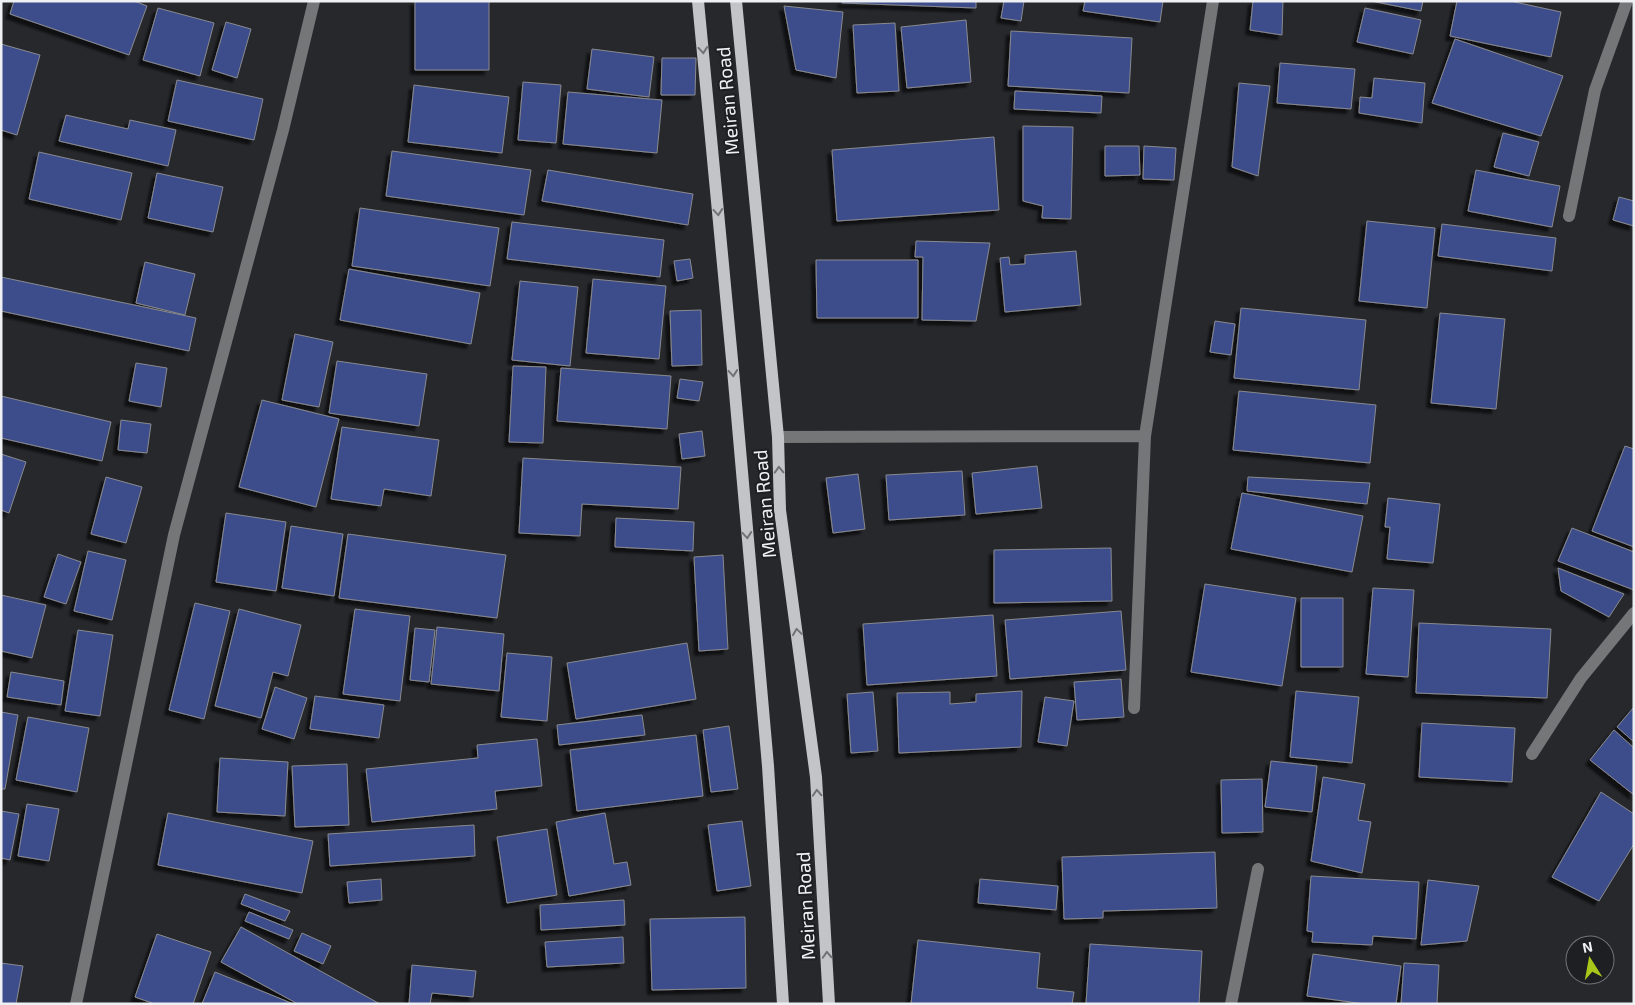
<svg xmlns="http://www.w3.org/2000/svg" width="1635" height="1005" font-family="'Exo 2',sans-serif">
  <defs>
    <filter id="shadow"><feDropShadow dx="-4.5" dy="4.5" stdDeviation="1" flood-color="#0009"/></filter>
  </defs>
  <rect width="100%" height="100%" fill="#27282c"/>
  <path fill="#3c4d8c" stroke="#898a8f" filter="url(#shadow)" d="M 14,1 L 134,1 L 147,6 L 129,55 L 10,14 Z
    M 415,1 L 489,1 L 489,70 L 415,70 Z
    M 842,1 L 976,1 L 976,8 L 842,3 Z
    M 1004,1 L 1024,1 L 1021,21 L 1001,18 Z
    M 1085,1 L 1163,1 L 1160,22 L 1083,11 Z
    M 1253,1 L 1283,1 L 1282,35 L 1250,30 Z
    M 1371,1 L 1423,1 L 1421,11 Z
    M 1457,1 L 1510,1 L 1561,12 L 1551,57 L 1450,36 Z
    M 784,6 L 843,12 L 836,78 L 796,70 Z
    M 158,8 L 214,23 L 200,76 L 143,60 Z
    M 1365,8 L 1421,20 L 1413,54 L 1357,42 Z
    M 966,20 L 971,82 L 907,88 L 901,27 Z
    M 226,22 L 251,29 L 237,78 L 212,70 Z
    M 895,23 L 899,91 L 857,93 L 853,25 Z
    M 1011,31 L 1132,38 L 1129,93 L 1008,86 Z
    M 1455,39 L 1563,76 L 1541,136 L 1432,103 Z
    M 1,44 L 40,55 L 17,135 L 1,130 Z
    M 592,49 L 654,57 L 649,97 L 587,89 Z
    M 662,58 L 696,58 L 695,95 L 661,95 Z
    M 1280,63 L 1355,69 L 1351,109 L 1277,103 Z
    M 1374,78 L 1425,83 L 1422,123 L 1359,113 L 1360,97 L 1372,98 Z
    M 177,80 L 263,99 L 254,140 L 168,121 Z
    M 523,82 L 561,85 L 556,143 L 518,140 Z
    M 1239,83 L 1270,86 L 1258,176 L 1232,167 Z
    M 414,85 L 509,97 L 502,153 L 408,142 Z
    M 1015,91 L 1102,96 L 1101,113 L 1014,109 Z
    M 568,92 L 662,100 L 657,153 L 563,144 Z
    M 66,115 L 128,129 L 130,120 L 176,130 L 168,166 L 59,141 Z
    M 1023,126 L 1073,127 L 1071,219 L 1042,218 L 1043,206 L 1023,201 Z
    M 1503,133 L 1539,142 L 1529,176 L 1494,167 Z
    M 994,137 L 999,210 L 837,221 L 832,150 Z
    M 1105,146 L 1139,146 L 1140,175 L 1105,176 Z
    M 1144,146 L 1176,148 L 1174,180 L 1143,179 Z
    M 392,151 L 531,170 L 524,215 L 386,196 Z
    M 39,152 L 132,173 L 121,220 L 29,199 Z
    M 548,170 L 693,194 L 688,225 L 542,201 Z
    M 1476,170 L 1560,186 L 1552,227 L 1468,211 Z
    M 157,173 L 223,187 L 213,232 L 148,218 Z
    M 1619,197 L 1634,201 L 1634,226 L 1613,220 Z
    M 360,208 L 499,228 L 490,286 L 352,266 Z
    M 1367,221 L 1435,228 L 1427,308 L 1359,301 Z
    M 512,222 L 664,240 L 660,277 L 507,259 Z
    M 1442,224 L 1556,238 L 1552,271 L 1438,256 Z
    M 916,241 L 990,243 L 976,321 L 922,320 L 923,257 L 915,257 Z
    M 1076,251 L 1081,305 L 1005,312 L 1000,258 L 1009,257 L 1010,265 L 1025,264 L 1025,255 Z
    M 690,259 L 693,278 L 677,281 L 674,261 Z
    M 816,260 L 918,260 L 918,318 L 817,318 Z
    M 145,262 L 195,274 L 185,315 L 136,303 Z
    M 349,269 L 480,293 L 471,344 L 340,320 Z
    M 1,277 L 196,318 L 189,351 L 1,311 Z
    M 593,279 L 666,286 L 659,359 L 586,353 Z
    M 520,281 L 578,287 L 570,366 L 512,360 Z
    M 1241,308 L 1366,320 L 1359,390 L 1234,378 Z
    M 701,310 L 702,365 L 672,366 L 670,311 Z
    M 1440,313 L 1505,319 L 1496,409 L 1431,403 Z
    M 1215,321 L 1235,324 L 1231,355 L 1210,352 Z
    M 295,334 L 333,342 L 319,407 L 282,400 Z
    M 337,361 L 427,374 L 419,426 L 329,413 Z
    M 136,363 L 167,368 L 161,407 L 129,401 Z
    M 513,366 L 546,367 L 543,443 L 509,442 Z
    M 561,368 L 671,376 L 667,429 L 557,421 Z
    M 680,379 L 703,382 L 699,401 L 677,398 Z
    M 1239,391 L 1376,405 L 1370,463 L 1233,450 Z
    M 1,396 L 111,422 L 102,461 L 1,438 Z
    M 262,400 L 339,419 L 316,507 L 239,487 Z
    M 121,420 L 151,424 L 147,453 L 118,450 Z
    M 342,427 L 439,440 L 431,496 L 384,489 L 381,506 L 331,499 Z
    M 702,431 L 705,456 L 682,459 L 679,434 Z
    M 1625,446 L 1634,449 L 1634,547 L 1592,531 Z
    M 1,454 L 26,462 L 9,513 L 1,510 Z
    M 523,458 L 681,467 L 678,509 L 582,504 L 580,536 L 519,533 Z
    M 1037,466 L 1042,508 L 976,514 L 972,473 Z
    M 962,471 L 965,515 L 889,520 L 886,475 Z
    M 858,474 L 865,529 L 833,533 L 826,478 Z
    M 106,477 L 142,487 L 126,543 L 91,534 Z
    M 1248,477 L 1370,483 L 1367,504 L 1247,491 Z
    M 1242,493 L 1363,516 L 1352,572 L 1231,549 Z
    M 1388,498 L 1440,504 L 1433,563 L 1387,559 L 1390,527 L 1385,527 Z
    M 226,513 L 286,522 L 276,591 L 216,582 Z
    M 616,518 L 694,522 L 693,551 L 615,547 Z
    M 291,526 L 343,534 L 334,596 L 282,588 Z
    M 1572,528 L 1634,552 L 1634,590 L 1558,561 Z
    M 348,534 L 506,555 L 497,618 L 339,598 Z
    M 1111,548 L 1112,601 L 994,603 L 994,550 Z
    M 88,551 L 126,560 L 112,620 L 74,611 Z
    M 58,554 L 81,562 L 66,604 L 44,597 Z
    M 723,555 L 728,649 L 699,651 L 694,557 Z
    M 1558,568 L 1624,594 L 1609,617 L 1561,591 Z
    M 1205,584 L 1296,598 L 1282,686 L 1191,672 Z
    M 1373,588 L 1414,590 L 1408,677 L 1366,674 Z
    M 1,595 L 46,605 L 32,658 L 1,651 Z
    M 1301,598 L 1343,598 L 1343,667 L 1301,667 Z
    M 195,603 L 230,611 L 204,719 L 169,710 Z
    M 239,609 L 301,625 L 288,676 L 273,672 L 261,718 L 215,706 Z
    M 355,609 L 410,616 L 400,701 L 343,694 Z
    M 1121,611 L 1126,670 L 1010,679 L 1005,620 Z
    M 993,615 L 997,676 L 867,685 L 863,624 Z
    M 1419,623 L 1551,629 L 1547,698 L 1416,693 Z
    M 437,627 L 504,634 L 499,691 L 431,684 Z
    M 415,628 L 435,630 L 429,682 L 410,680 Z
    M 78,630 L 113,635 L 100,716 L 65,711 Z
    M 687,643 L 696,699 L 576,719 L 567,663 Z
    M 507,653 L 552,657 L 547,721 L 501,717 Z
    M 11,672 L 64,681 L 61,705 L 7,697 Z
    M 1121,679 L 1124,717 L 1077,720 L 1074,682 Z
    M 275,687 L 307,698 L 294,739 L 262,729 Z
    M 1022,691 L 1021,747 L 899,753 L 897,693 L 950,692 L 950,704 L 976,702 L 976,694 Z
    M 1296,691 L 1359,697 L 1352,763 L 1290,757 Z
    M 873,692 L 878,751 L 851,753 L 847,694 Z
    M 315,696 L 384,705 L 379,738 L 310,729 Z
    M 1045,697 L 1074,701 L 1067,746 L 1038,742 Z
    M 1634,707 L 1634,742 L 1617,727 Z
    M 1,712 L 18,715 L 5,789 L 1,789 Z
    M 642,715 L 645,735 L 559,745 L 557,725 Z
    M 28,717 L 89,728 L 77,792 L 16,780 Z
    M 1422,723 L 1515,728 L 1512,782 L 1419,777 Z
    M 729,726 L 738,789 L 711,792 L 703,730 Z
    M 1614,730 L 1634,748 L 1634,795 L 1590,760 Z
    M 696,735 L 703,796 L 577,811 L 570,750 Z
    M 537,739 L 542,786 L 495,791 L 497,809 L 372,822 L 366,769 L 478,758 L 477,745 Z
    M 220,758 L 288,762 L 285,816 L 217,812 Z
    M 1271,761 L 1317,766 L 1312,812 L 1265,807 Z
    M 347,764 L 349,825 L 295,827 L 292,766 Z
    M 1323,777 L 1365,784 L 1358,820 L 1371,822 L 1362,873 L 1311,861 Z
    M 1262,779 L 1263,832 L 1222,833 L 1221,780 Z
    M 1601,792 L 1634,814 L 1634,844 L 1599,901 L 1552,877 Z
    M 27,804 L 59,809 L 49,861 L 18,856 Z
    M 1,811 L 19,814 L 10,860 L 1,858 Z
    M 168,813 L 313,841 L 302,893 L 158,865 Z
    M 605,813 L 614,864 L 627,862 L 631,885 L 569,896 L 556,822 Z
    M 742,821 L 751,886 L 717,891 L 708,825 Z
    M 474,825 L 475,856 L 330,866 L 328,834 Z
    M 547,829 L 557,895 L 507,903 L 497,837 Z
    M 1215,852 L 1217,908 L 1103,911 L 1103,918 L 1064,919 L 1062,857 Z
    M 1311,876 L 1419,882 L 1416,939 L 1373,936 L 1372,945 L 1312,942 L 1313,932 L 1307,931 Z
    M 381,879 L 382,900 L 349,903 L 347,882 Z
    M 980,879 L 1058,886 L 1056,910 L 978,903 Z
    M 1428,880 L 1479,886 L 1467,941 L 1421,945 Z
    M 245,894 L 290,911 L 285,921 L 241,904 Z
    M 624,900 L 625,925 L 541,930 L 540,905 Z
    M 249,912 L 293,930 L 289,939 L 245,921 Z
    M 745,917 L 746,988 L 652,990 L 650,919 Z
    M 241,927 L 380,1004 L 298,1004 L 221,962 Z
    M 302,933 L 331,946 L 323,964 L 294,951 Z
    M 157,934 L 211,952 L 193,1004 L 155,1004 L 135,997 Z
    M 623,937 L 624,963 L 547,967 L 545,942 Z
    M 918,940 L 1040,953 L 1037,988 L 1074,992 L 1072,1004 L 911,1004 Z
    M 1090,944 L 1202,951 L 1199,1004 L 1086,1004 Z
    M 1313,954 L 1401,966 L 1396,1004 L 1365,1004 L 1307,996 Z
    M 1,963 L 23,966 L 16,1004 L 1,1004 Z
    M 1404,963 L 1439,965 L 1437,1004 L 1401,1004 Z
    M 412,965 L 476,971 L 473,997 L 432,993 L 430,1004 L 409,1004 Z
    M 215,972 L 291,1003 L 293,1004 L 202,1004 Z"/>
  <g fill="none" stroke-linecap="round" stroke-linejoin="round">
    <path stroke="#757678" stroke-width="12" d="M 1569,216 L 1595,90 L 1627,1
      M 778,437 L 1145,436
      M 1134,708 L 1145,436 L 1213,1
      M 1532,754 L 1581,678 L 1634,613
      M 76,1004 L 174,535 L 283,130 L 314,1
      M 1231,1004 L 1258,869"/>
    <path stroke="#c2c4c8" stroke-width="12" d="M 698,1 L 733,370 L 768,766 L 783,1004
      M 736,1 L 778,437 L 780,510 L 816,777 L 829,1004"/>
  </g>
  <defs><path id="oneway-chevron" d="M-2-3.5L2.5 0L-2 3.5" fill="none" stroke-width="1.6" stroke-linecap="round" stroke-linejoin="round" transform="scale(1.25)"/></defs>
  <g stroke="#707275">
    <use href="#oneway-chevron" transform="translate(703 50) rotate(85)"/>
    <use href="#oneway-chevron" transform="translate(718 212) rotate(85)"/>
    <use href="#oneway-chevron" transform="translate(733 373) rotate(85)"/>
    <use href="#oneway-chevron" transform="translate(779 470) rotate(-92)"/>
    <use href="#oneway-chevron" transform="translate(747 535) rotate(85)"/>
    <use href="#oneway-chevron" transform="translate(797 632) rotate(-98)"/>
    <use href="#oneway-chevron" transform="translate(817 793) rotate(-93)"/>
    <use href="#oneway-chevron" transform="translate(827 955) rotate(-93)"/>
  </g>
  <g text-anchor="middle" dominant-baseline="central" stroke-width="4" stroke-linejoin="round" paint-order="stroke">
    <g font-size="19" fill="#eff0f3" stroke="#1d1f22">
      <text transform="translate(727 101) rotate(-95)">Meiran Road</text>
      <text transform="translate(764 504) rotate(-95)">Meiran Road</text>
      <text transform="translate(805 906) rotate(-93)">Meiran Road</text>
    </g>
  </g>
  <rect width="1635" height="1005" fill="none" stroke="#eff0f3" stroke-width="5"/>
  <g transform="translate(1590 960) rotate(349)"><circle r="24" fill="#1d1f22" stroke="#717376"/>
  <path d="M0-4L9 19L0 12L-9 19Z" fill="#a9c71a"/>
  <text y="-8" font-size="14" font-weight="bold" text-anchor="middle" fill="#eff0f3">N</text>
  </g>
</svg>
